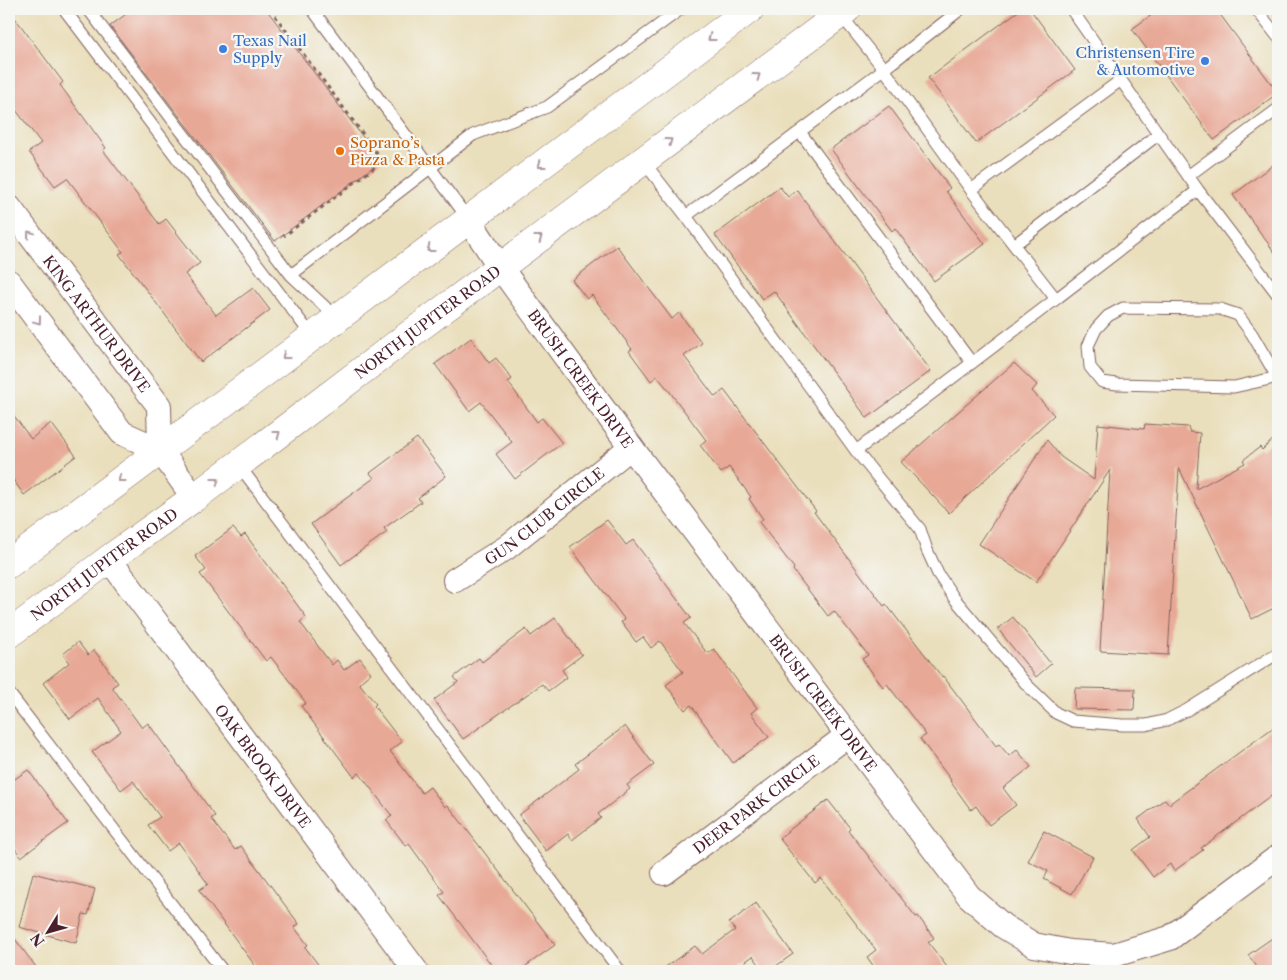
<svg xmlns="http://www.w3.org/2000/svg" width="1287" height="980" font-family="'Libre Caslon Text',serif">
  <rect width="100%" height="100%" fill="#f6f6f2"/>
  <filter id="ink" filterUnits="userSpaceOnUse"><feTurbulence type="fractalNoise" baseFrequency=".02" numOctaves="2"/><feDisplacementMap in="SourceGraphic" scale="10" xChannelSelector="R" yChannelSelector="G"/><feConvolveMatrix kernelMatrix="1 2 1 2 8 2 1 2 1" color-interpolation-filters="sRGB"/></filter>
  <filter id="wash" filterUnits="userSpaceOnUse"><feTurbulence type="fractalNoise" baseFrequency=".0096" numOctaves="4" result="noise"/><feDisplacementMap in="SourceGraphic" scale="20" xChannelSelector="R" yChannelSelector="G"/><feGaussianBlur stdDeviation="1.12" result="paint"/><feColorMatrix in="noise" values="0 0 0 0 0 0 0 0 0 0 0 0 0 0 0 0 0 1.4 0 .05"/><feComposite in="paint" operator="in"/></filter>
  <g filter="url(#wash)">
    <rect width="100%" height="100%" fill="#eadfbc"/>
    <g id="blocks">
      <path fill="#e8a896" d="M 133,9 L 266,9 L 381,161 L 275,241 L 110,26 Z
        M 1021,9 L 1030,9 L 1075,70 L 976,143 L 928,78 Z
        M 1160,9 L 1216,9 L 1278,93 L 1214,140 L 1132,29 Z
        M 9,10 L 63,82 L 60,85 L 106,148 L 103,150 L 159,224 L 166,219 L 200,263 L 185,274 L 216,315 L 253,288 L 270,310 L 201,362 L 119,254 L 123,252 L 67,178 L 55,186 L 29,152 L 41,143 L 9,101 Z
        M 889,106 L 950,188 L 946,191 L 985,244 L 934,281 L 895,228 L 892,231 L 831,149 Z
        M 1278,161 L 1278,257 L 1233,195 Z
        M 780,187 L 788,197 L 797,190 L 931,371 L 867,418 L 774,291 L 762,299 L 715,235 Z
        M 617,246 L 672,319 L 679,313 L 702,343 L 684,356 L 715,397 L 724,390 L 816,511 L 814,512 L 884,606 L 886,604 L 942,677 L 943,676 L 996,746 L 999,744 L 1009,756 L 1017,750 L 1031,767 L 1003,788 L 1016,805 L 989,825 L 976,806 L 971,810 L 950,781 L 951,780 L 920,739 L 926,735 L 887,684 L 883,687 L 862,659 L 868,655 L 834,611 L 828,616 L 793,570 L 794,568 L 759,522 L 763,519 L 749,499 L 751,497 L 729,467 L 721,473 L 700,445 L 706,440 L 670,392 L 657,376 L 651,381 L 629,351 L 632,349 L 592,295 L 587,299 L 572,280 Z
        M 471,338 L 489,363 L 496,358 L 512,379 L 508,382 L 537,422 L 542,418 L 562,443 L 515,479 L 496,454 L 512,442 L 481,402 L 469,411 L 435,364 Z
        M 1014,363 L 1037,385 L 1032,391 L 1054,415 L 949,513 L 901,462 Z
        M 9,409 L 31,439 L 51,423 L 76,456 L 24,495 L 9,474 Z
        M 1098,424 L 1144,429 L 1145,424 L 1188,427 L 1190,432 L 1200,433 L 1196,489 L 1245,463 L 1243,460 L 1260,447 L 1262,450 L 1278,435 L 1278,606 L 1252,619 L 1179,468 L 1168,655 L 1100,651 L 1110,470 L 1036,582 L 979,544 L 1047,440 L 1061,457 L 1094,480 Z
        M 417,438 L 446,476 L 418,498 L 421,502 L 384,528 L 387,532 L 341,565 L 311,524 L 374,478 L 370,473 Z
        M 607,520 L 626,545 L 633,540 L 691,618 L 684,623 L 707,653 L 714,649 L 757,708 L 751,713 L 769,737 L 733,763 L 691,705 L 685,710 L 666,685 L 683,672 L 660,641 L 651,648 L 643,637 L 636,642 L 621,622 L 625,620 L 570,547 Z
        M 233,528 L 241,537 L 245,534 L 306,617 L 300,622 L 332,665 L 337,660 L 344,670 L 360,658 L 371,673 L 359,683 L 376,704 L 374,706 L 402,742 L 390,751 L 422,793 L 430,787 L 445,807 L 448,805 L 555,945 L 519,971 L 496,971 L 439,895 L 444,892 L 409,844 L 406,846 L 386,820 L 392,816 L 359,773 L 354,777 L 301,706 L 306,703 L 271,657 L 266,661 L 200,574 L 206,570 L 195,556 Z
        M 1013,617 L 1051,664 L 1036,677 L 998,629 Z
        M 555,618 L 582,655 L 562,670 L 567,677 L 548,691 L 542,684 L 463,739 L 434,700 L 458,682 L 454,677 L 479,658 L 482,662 L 526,629 L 531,636 Z
        M 78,642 L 88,655 L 94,650 L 118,683 L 112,687 L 142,728 L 148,723 L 215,816 L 211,819 L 235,850 L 241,846 L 276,893 L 299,924 L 294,927 L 308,945 L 305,947 L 323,971 L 259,971 L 199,890 L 208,884 L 179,843 L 168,851 L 148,825 L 160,817 L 133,781 L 121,790 L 92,752 L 121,731 L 98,698 L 70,719 L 43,683 L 69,663 L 63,654 Z
        M 1075,688 L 1135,689 L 1134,710 L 1074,709 Z
        M 1278,724 L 1278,791 L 1201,848 L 1203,850 L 1174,871 L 1170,864 L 1153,877 L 1133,850 L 1150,837 L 1138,819 L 1165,799 L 1169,804 Z
        M 625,726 L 654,765 L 627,785 L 630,789 L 598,814 L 601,818 L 572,840 L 568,834 L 546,851 L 519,815 L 579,769 L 575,764 Z
        M 28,770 L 68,823 L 21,857 L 9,840 L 9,783 Z
        M 828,800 L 850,828 L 848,830 L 916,917 L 918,916 L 934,938 L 928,942 L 950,971 L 877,971 L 867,957 L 876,950 L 821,878 L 815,883 L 779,838 Z
        M 1044,831 L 1093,857 L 1072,894 L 1044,879 L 1048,871 L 1028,861 Z
        M 33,873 L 95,889 L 88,915 L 83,914 L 76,943 L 19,927 Z
        M 756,903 L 793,954 L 769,971 L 764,971 L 753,956 L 732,971 L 660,971 L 695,946 L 702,954 L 735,930 L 729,923 Z
        M 9,931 L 39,971 L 9,971 Z
        M 1278,934 L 1278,971 L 1260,971 L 1248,955 Z"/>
    </g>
  </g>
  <g filter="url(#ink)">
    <use href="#blocks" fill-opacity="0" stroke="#82625e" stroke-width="1"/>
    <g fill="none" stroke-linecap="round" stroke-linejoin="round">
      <defs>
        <path id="lane" d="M 64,9 L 312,336
          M 88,9 L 291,275 L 337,318
          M 312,9 L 469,220
          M 1256,9 L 1278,37
          M 840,14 L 884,69 L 971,190 L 1056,299 L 1198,190 L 1071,9
          M 800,132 L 972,363
          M 643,161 L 686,216 L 856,451 L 920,529 L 927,550 L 938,574 L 954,598 L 1027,685 L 1056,713 L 1073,721 L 1123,725 L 1146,725 L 1167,720 L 1187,710 L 1278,653
          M 1188,176 L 1278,109
          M 971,190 L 1121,80
          M 1198,190 L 1278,295
          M 686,216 L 884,69 L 961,9
          M 1014,245 L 1159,134
          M 291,275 L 473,135 L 547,107 L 681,9
          M 1277,377 L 1252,334 L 1238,315 L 1220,309 L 1123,308 L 1108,316 L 1096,329 L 1088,346 L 1090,367 L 1102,382 L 1117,384 L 1234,387 L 1278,377
          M 856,451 L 1056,299
          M 238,464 L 620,971
          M 9,693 L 223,971"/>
        <g id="street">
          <path id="s1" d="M 9,207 L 159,406 L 160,450"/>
          <path id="s2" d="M 469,220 L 500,267 L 631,447 L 969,896 L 1003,926 L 1034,945 L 1070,952 L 1114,955 L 1170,938 L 1278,857"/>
          <path d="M 9,282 L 122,433 L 160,450 L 194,498"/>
          <path id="s3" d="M 109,559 L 416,971"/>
          <path id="s4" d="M 455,580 L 506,548 L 631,447"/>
          <path id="s5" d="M 664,873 L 848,735"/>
        </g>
        <g id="primary">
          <path d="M 9,564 L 750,9"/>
          <path id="s6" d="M 9,634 L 109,559 L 194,498 L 401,341 L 847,9"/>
        </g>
      </defs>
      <use href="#lane" stroke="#82625e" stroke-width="13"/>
      <use href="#street" stroke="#82625e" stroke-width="26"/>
      <use href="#primary" stroke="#82625e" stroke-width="29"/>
      <path stroke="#82625e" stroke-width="3" stroke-dasharray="4 4" stroke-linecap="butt" d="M 270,9 L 383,161 L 284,236"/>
      <use href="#lane" stroke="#fff" stroke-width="11"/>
      <use href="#street" stroke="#fff" stroke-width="24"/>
      <use href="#primary" stroke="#fff" stroke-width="28"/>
    </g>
    <defs><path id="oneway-chevron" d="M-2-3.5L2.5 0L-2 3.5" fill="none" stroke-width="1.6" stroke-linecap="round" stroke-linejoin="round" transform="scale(1.25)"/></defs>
    <g stroke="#ae9aa0">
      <use href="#oneway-chevron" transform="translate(711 38) rotate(143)"/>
      <use href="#oneway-chevron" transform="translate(757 76) rotate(-36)"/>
      <use href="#oneway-chevron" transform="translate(669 141) rotate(-36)"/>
      <use href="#oneway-chevron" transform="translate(541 165) rotate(143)"/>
      <use href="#oneway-chevron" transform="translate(30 234) rotate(-127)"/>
      <use href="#oneway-chevron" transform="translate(539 238) rotate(-37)"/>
      <use href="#oneway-chevron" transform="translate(430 249) rotate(143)"/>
      <use href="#oneway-chevron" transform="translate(38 321) rotate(53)"/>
      <use href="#oneway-chevron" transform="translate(285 356) rotate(143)"/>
      <use href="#oneway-chevron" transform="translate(277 434) rotate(-37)"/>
      <use href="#oneway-chevron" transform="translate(121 479) rotate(143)"/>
      <use href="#oneway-chevron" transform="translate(216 481) rotate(-38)"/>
    </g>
  </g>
  <g fill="#3f7fe0" stroke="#f6f6f2" stroke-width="2">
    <circle cx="223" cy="49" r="5"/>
    <circle cx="1205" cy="61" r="5"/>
  </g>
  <circle fill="#e8710a" stroke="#f6f6f2" stroke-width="2" cx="340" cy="151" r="5"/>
  <g text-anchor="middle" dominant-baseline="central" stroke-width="4.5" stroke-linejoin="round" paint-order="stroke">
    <g font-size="15" fill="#366cbe" stroke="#f6f6f2" text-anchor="start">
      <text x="233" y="40">Texas Nail<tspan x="233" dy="17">Supply</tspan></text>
      <text x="1195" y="52" text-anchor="end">Christensen Tire<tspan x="1195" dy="17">&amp; Automotive</tspan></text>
    </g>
    <g font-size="15" fill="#c56008" stroke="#f6f6f2" text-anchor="start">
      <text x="350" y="142">Soprano’s<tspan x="350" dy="17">Pizza &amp; Pasta</tspan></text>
    </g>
    <g font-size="15" fill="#4a1f2b" stroke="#f6f6f2">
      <text stroke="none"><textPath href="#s6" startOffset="522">NORTH JUPITER ROAD</textPath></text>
      <text stroke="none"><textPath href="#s1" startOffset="146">KING ARTHUR DRIVE</textPath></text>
      <text stroke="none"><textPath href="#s2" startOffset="194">BRUSH CREEK DRIVE</textPath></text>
      <text stroke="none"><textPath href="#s4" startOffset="110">GUN CLUB CIRCLE</textPath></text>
      <text stroke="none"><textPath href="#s6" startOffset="118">NORTH JUPITER ROAD</textPath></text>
      <text stroke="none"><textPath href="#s2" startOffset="599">BRUSH CREEK DRIVE</textPath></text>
      <text stroke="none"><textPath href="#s3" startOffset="258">OAK BROOK DRIVE</textPath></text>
      <text stroke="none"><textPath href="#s5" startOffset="115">DEER PARK CIRCLE</textPath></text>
    </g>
  </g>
  <rect width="1287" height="980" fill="none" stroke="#f6f6f2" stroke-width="30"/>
  <g transform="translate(48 932) rotate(233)" stroke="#f6f6f2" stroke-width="4" paint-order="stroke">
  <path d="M0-4L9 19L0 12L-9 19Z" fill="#4a1f2b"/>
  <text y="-8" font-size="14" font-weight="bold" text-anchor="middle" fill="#4a1f2b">N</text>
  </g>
</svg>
